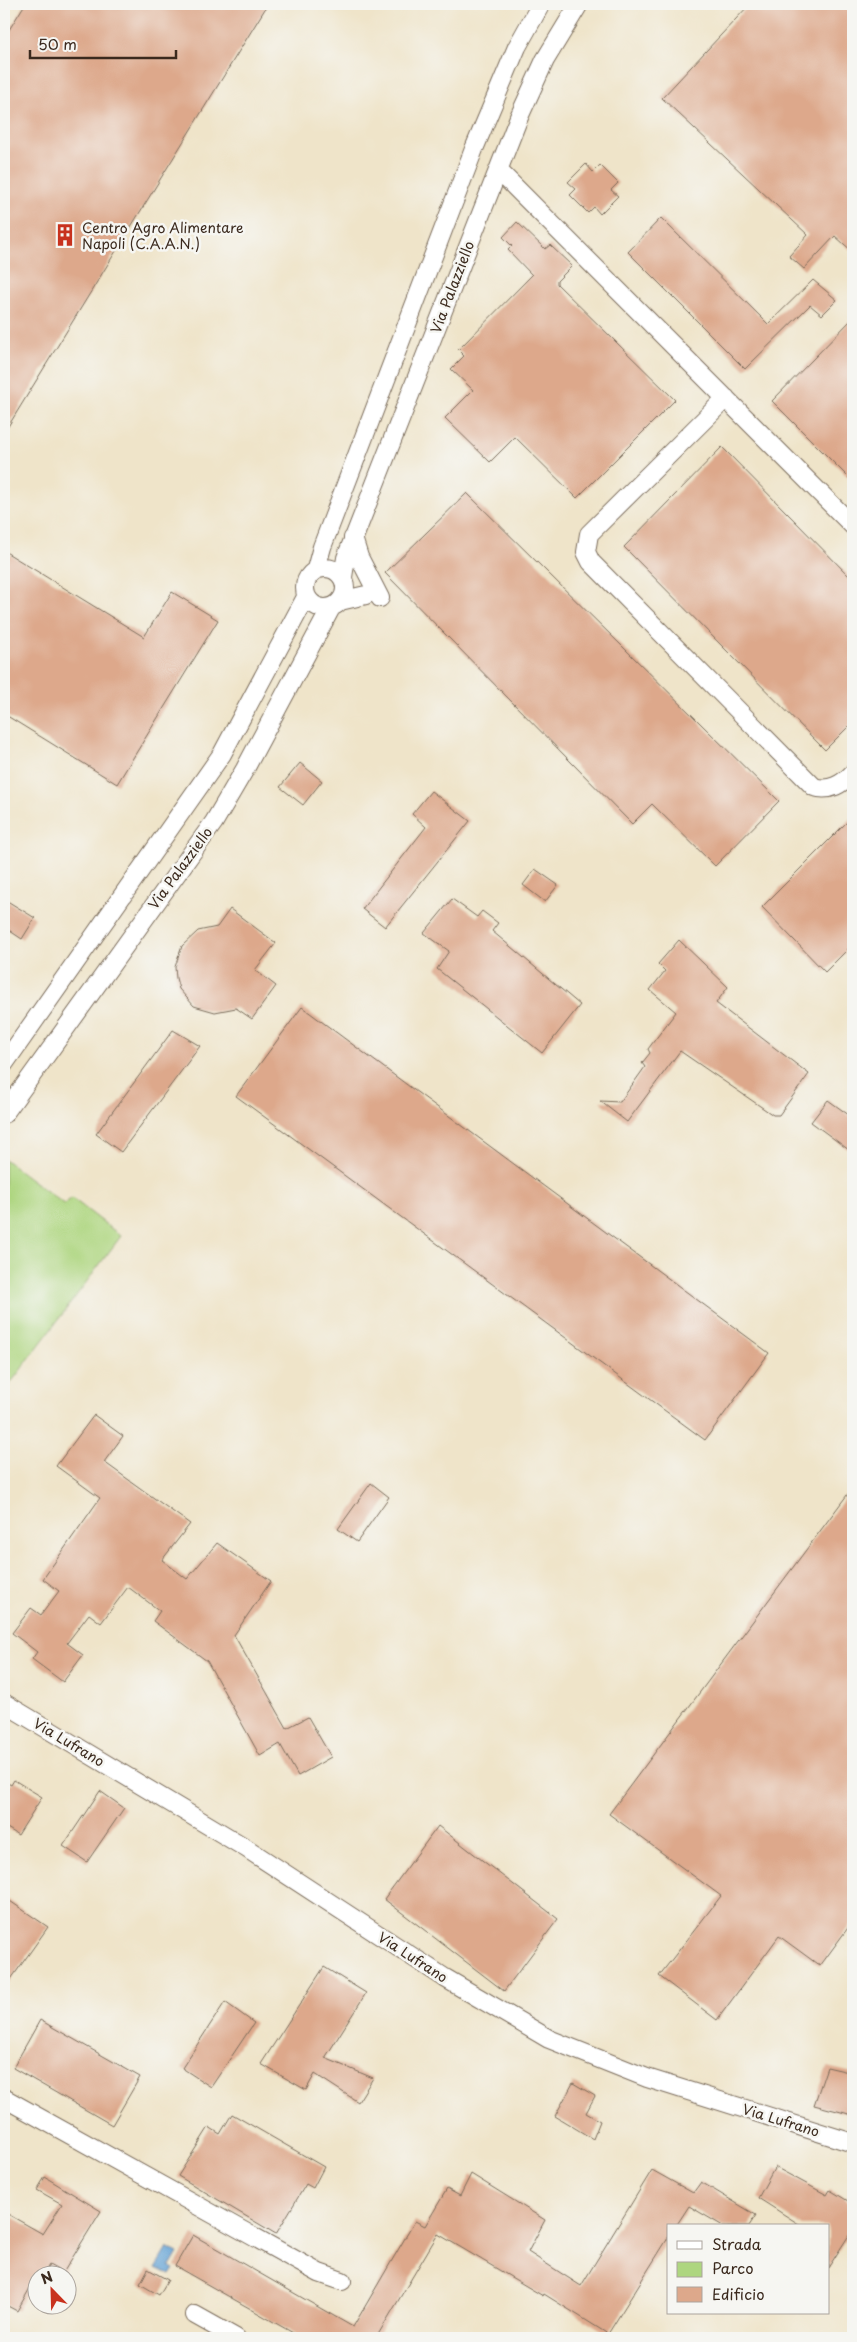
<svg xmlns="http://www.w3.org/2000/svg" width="857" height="2342" font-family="'Playpen Sans',sans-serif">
  <rect width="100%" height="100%" fill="#f6f6f2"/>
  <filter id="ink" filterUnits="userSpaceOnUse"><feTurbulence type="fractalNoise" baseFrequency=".02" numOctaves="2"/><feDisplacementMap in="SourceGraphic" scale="10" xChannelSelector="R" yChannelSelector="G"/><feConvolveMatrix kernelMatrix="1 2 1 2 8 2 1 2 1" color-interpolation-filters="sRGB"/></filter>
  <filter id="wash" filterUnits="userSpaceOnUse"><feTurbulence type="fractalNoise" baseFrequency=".0096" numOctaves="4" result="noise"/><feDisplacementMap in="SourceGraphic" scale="20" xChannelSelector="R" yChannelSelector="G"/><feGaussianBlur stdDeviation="1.12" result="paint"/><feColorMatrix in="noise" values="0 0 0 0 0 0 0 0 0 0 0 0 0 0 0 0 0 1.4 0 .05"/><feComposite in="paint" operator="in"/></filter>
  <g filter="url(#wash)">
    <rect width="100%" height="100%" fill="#efe4c9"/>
    <path fill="#aed680" stroke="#74804f" d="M 4,1159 L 64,1204 L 72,1198 L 121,1236 L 4,1392 Z"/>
    <path fill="#62a1d4" stroke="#4e6679" d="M 168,2248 L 178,2253 L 170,2267 L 174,2269 L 170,2275 L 156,2268 Z"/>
    <g id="blocks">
      <path fill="#dda88b" d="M 25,4 L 268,4 L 4,433 L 4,38 Z
        M 750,4 L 853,4 L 853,252 L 835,236 L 804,269 L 789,256 L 808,235 L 662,98 Z
        M 586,164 L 593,172 L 600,165 L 618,183 L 611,190 L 618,196 L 600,214 L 594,207 L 588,213 L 570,195 L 576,189 L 568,182 Z
        M 661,218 L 768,324 L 813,280 L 837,300 L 822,315 L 810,305 L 745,369 L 628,252 Z
        M 517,222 L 545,249 L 550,245 L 572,266 L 557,281 L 557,284 L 675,400 L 577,498 L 515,437 L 490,462 L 445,418 L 473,390 L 451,369 L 464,356 L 458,350 L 532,275 L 508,250 L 512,246 L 503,237 Z
        M 853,318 L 853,482 L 772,401 Z
        M 722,447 L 853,580 L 853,722 L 825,750 L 624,547 Z
        M 467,493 L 779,801 L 715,866 L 652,804 L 632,824 L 385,573 Z
        M 4,551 L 144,637 L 172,592 L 218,620 L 117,784 L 4,714 Z
        M 300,763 L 322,781 L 303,805 L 280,787 Z
        M 431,791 L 470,821 L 385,927 L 362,909 L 426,827 L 412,814 Z
        M 853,816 L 853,944 L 825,972 L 762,907 Z
        M 535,869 L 558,885 L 545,902 L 523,885 Z
        M 4,899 L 35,918 L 22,939 L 4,927 Z
        M 452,899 L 477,917 L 482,911 L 498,923 L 492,931 L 580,1005 L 542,1053 L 437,969 L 449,951 L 424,933 Z
        M 230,909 L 276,943 L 255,970 L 276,986 L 252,1019 L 236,1008 L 215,1012 L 194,1006 L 179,989 L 176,978 L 175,967 L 182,946 L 198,931 L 217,927 Z
        M 679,940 L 728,987 L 716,1003 L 809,1074 L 779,1115 L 773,1115 L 680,1051 L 627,1122 L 600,1101 L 620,1102 L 645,1067 L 642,1063 L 650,1053 L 648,1049 L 676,1012 L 650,990 L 665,971 L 658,964 Z
        M 302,1007 L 769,1353 L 705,1440 L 236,1096 Z
        M 173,1030 L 200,1046 L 121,1152 L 96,1134 Z
        M 828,1100 L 853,1118 L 853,1153 L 811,1122 Z
        M 94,1415 L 123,1436 L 104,1462 L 190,1524 L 162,1560 L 187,1579 L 217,1543 L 271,1581 L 234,1635 L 287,1728 L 308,1717 L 331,1757 L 298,1776 L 280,1744 L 260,1756 L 207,1661 L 153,1621 L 160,1611 L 128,1587 L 101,1623 L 89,1614 L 67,1643 L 83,1655 L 63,1682 L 32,1659 L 37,1652 L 12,1633 L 31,1608 L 41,1615 L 59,1591 L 43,1579 L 100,1498 L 56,1466 Z
        M 371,1483 L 389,1497 L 357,1542 L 338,1529 Z
        M 853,1487 L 853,1921 L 820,1966 L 779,1936 L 717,2020 L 659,1976 L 721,1896 L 609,1814 Z
        M 14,1780 L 42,1797 L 18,1835 L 4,1826 L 4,1781 L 11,1785 Z
        M 100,1791 L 124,1808 L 87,1862 L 63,1846 Z
        M 438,1826 L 558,1919 L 504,1991 L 384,1899 Z
        M 4,1897 L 48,1927 L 4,1989 Z
        M 324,1967 L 366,1993 L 325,2058 L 373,2078 L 358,2102 L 315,2074 L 306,2090 L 261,2064 Z
        M 225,2002 L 254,2023 L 211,2087 L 182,2068 Z
        M 40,2020 L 140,2077 L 112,2125 L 13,2068 Z
        M 827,2067 L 853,2073 L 853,2115 L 814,2105 Z
        M 573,2083 L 595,2096 L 586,2113 L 600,2121 L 593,2139 L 555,2116 Z
        M 232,2114 L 324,2167 L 313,2188 L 306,2184 L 276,2234 L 178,2176 L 209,2127 L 220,2134 Z
        M 775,2167 L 827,2195 L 830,2190 L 853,2204 L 853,2229 L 828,2268 L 828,2226 L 802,2226 L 758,2198 Z
        M 652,2170 L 693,2193 L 701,2182 L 756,2215 L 749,2226 L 723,2226 L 689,2206 L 676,2226 L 668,2226 L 668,2238 L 608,2334 L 544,2294 L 543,2296 L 438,2234 L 376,2338 L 302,2338 L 175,2266 L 193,2235 L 353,2327 L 415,2221 L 425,2226 L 447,2189 L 460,2196 L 471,2174 L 545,2220 L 528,2252 L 581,2286 Z
        M 45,2177 L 101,2211 L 63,2273 L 49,2265 L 44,2274 L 38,2274 L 17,2311 L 4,2304 L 4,2212 L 43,2234 L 62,2204 L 37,2190 Z
        M 148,2269 L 168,2280 L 159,2295 L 140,2284 Z"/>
    </g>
  </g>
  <g filter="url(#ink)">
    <use href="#blocks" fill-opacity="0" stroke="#7a6b5a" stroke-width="1"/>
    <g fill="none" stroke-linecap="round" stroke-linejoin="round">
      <defs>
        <path id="street" d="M 498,170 L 853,526
          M 726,398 L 589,534 L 586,552 L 591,562 L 814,787 C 830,792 842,784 853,773
          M 353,538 L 359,557 L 380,598
          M305 588a20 20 0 1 1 40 0a20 20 0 1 1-40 0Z
          M 316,569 L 322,547 L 474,149 L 517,47 L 541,4
          M 343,577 L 346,558 L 519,117 L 545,60 L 579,4
          M 340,601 L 366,595
          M 4,1064 L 222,754 L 306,597
          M 4,1114 L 214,822 L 245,769 L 331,608
          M 4,1703 L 246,1848 L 445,1978 L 549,2039 L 647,2078 L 853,2143
          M 4,2098 L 319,2273 L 342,2281
          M 195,2315 L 236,2338"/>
      </defs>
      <use href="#street" stroke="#7a6b5a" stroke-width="20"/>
      <use href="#street" stroke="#fff" stroke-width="18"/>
    </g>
  </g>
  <defs>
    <symbol id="building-bare" viewBox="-9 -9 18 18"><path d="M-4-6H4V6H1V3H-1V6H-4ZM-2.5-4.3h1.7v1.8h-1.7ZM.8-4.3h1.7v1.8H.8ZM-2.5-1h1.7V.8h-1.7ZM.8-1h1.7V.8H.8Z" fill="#c8321e" stroke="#f6f6f2" stroke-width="2.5" paint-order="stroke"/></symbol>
  </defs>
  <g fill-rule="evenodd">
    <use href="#building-bare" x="49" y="219" width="32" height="32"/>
  </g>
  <g text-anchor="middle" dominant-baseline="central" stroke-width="5" stroke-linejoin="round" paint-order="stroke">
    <g font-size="14" fill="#3b2a1e" stroke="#f6f6f2" text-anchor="start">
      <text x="82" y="227">Centro Agro Alimentare<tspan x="82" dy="16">Napoli (C.A.A.N.)</tspan></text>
    </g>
    <g font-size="14" fill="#3b2a1e" stroke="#f6f6f2">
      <text transform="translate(452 287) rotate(-69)">Via Palazziello</text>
      <text transform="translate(180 868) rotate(-54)">Via Palazziello</text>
      <text transform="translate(69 1742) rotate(31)">Via Lufrano</text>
      <text transform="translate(413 1957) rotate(33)">Via Lufrano</text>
      <text transform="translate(781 2120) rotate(17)">Via Lufrano</text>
    </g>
  </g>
  <rect width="857" height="2342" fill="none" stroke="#f6f6f2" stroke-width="20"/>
  <rect x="667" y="2224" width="162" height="90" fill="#f6f6f2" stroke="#aba49d"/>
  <rect x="677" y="2241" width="25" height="8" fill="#ffffff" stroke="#aba49d"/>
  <text x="712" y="2250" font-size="15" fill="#3b2a1e">Strada</text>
  <rect x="677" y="2262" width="25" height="15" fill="#aed680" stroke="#aba49d"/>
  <text x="712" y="2274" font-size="15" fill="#3b2a1e">Parco</text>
  <rect x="677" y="2287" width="25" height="15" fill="#dda88b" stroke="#aba49d"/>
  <text x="712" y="2300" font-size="15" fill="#3b2a1e">Edificio</text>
  <g transform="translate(52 2290) rotate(337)"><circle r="24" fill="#f6f6f2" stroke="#aba49d"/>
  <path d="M0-4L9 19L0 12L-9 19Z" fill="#c8321e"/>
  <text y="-8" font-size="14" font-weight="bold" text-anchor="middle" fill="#3b2a1e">N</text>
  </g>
  <path d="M30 50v8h146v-8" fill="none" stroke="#3b2a1e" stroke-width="2.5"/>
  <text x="38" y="50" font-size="15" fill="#3b2a1e" stroke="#f6f6f2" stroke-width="4" paint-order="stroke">50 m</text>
</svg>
